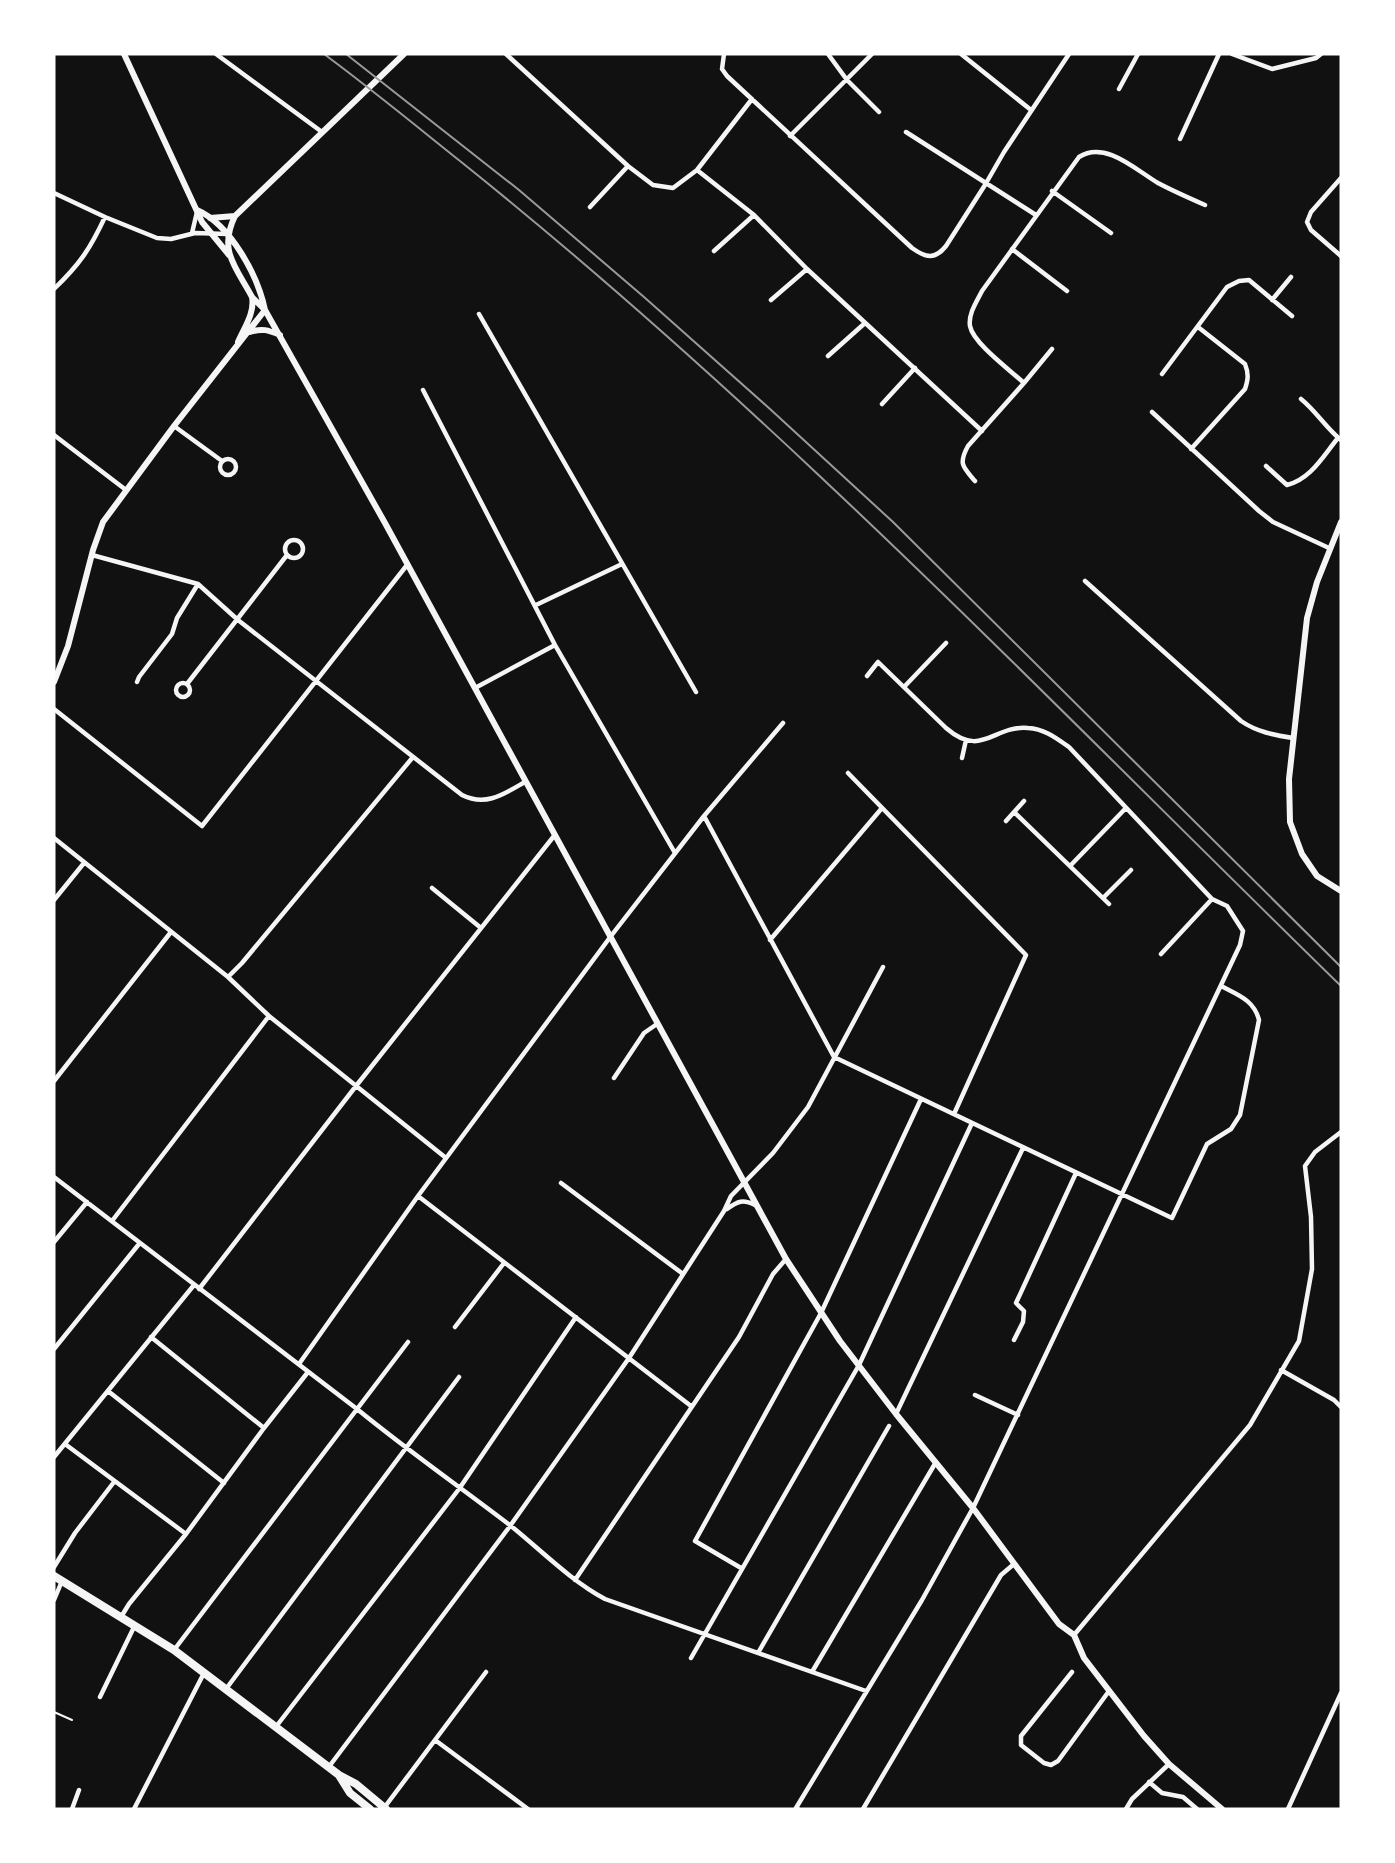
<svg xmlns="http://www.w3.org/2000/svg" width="1395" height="1863" font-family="Roboto,sans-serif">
  <rect width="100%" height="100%" fill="#111"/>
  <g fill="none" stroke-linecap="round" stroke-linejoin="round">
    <path stroke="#f5f5f5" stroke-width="2" d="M 54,1712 L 72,1720"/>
    <path stroke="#f5f5f5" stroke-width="4.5" d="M 216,54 L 322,132
      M 506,54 L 628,166 L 653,185 L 673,188 L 697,170 L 752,99
      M 724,54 L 722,69 L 727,76 L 912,248 C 926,258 935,260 946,246 L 985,185 L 1004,152 L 1069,54
      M 828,54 L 847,80 L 879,112
      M 961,54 L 1031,110
      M 1232,54 L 1272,69 L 1316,58 L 1321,54
      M 1119,89 L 1138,54
      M 906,132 L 1036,215
      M 790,136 L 872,54
      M 1180,139 L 1219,54
      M 697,170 L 754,215 L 807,269 L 982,431
      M 1341,178 L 1311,212 L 1307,222 L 1311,230 L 1341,256
      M 1052,191 L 1111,233
      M 54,193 L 105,217 L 157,238 L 171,239 L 195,233 L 227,234
      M 590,207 L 628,166
      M 192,233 L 197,212
      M 1012,249 L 1067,291
      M 714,251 L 754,215
      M 54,289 C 80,264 90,249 105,217
      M 771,300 L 807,269
      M 1272,300 L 1291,277
      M 479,314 L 696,692
      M 1052,349 L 1024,383 C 1010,370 973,343 970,326 C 968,314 977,301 982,291 L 1079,157 C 1105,140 1136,170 1158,183 C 1173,191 1189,198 1205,205
      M 828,356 L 865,323
      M 1162,374 L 1227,287 L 1239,281 L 1249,280 L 1292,316
      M 423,390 L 555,645 L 675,853
      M 1301,399 C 1316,411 1326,428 1341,440
      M 882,404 L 915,368
      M 1152,412 L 1259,511 L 1273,522 L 1329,548
      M 174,426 L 222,461
      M 54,435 L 126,490
      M 1191,449 L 1245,389 C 1248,380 1249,374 1245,364 L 1198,327
      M220 467a8 8 0 1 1 16 0a8 8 0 1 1-16 0Z
      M 1266,466 L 1287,485 C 1311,479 1323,456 1338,438
      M 975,481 C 963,467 958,464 968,446 L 1024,383
      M285 549a9 9 0 1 1 18 0a9 9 0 1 1-18 0Z
      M 92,555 L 198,584 L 238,620 L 462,795 C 486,807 504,794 525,782
      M 1085,581 L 1241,721 C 1257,732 1274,735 1293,738
      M 536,605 L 622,564
      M 137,682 L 139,677 L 172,634 L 177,618 L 198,584
      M176 690a7 7 0 1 1 14 0a7 7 0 1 1-14 0Z
      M 187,684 L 287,555
      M 904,687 L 946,643
      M 475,688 L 555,645
      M 54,709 L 202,826 L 407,565
      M 962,758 L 966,740
      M 848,773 L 1026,955 L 954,1114
      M 1014,812 L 1109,904
      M 704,816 L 834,1057
      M 1006,821 L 1024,801
      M 54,838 L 228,977 L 269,1016 L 446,1158
      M 1070,866 L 1125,809
      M 432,888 L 481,928
      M 1103,898 L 1131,870
      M 54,900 L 84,863
      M 770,940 L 882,808
      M 1161,954 L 1212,899
      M 228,977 L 242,963 L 413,757
      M 834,1057 L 1172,1218 L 1207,1144 L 1231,1129 L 1240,1115 L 1259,1020 C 1254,1000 1238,995 1221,986
      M 614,1078 L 644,1033 L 657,1024
      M 54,1081 L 171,932
      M 54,1177 L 357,1409 C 407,1450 460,1487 511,1526 C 542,1551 570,1580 605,1599 L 866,1691
      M 561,1183 L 683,1274
      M 418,1196 L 691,1406
      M 727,1209 C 738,1201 743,1199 755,1205
      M 112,1221 L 269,1016
      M 54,1242 L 87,1202
      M 199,1289 L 356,1086 L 554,836
      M 455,1327 L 504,1263
      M 151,1337 L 264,1428
      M 1014,1340 L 1023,1322 L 1024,1311 L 1016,1303 L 1076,1173
      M 54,1349 L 139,1244
      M 299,1364 L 418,1196 L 611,936 L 704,816 L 783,723
      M 1281,1370 L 1334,1400 L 1341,1407
      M 108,1391 L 224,1483
      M 975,1395 L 1018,1415
      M 896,1414 L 1023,1148
      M 65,1444 L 186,1534
      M 54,1457 L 194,1285
      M 54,1567 L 75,1533 L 114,1482
      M 741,1568 L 695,1541 L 821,1313 L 921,1099
      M 575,1580 L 739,1337 L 773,1274 L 786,1259
      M 54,1600 L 62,1581
      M 121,1617 L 129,1604 L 186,1534 L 264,1428 L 308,1372
      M 1074,1635 L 1250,1425 L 1299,1341 L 1312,1269 L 1311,1217 L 1305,1166 L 1315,1152 L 1341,1132
      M 174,1650 L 408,1342
      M 758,1653 L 889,1426
      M 691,1658 L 859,1365 L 972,1123
      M 812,1672 L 936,1462
      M 1072,1672 L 1021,1736 L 1021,1745 L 1044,1763 L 1051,1765 L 1058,1761 L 1109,1691
      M 226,1689 L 459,1377
      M 100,1697 L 135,1625
      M 275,1728 L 459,1489 L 576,1317
      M 435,1740 L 528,1809
      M 328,1768 L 510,1526 L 629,1358 L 724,1211 L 731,1196 L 773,1153 L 808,1107 L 883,967
      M 1149,1782 L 1162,1793 L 1183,1797 L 1197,1809
      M 384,1808 L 486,1672
      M 72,1809 L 79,1790
      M 134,1809 L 204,1673
      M 798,1809 L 796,1808 L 922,1600 L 973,1508 L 1240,945 L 1243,931 L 1227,906 L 1212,899 L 1069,747 C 1056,738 1045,729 1028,728 C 993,725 982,759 946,728 L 878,662 L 867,676
      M 863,1809 L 1001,1575 L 1014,1564
      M 1126,1809 L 1132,1799 L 1169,1764
      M 1288,1809 L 1341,1693"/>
    <path stroke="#f5f5f5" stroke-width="6" d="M 124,54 L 202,222 L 229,255
      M 210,218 L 235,216
      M 252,297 L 265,310 L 385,523 L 786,1259 L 840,1341 L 896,1414 L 973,1508 L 1059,1624 L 1074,1635 L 1084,1658 L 1144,1736 L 1169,1764 L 1222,1809
      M 250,332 C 262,328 268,330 280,335
      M 238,342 C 244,328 255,313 252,297 C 236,267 218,251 235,216 L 404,54
      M 1341,522 L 1317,582 L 1307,618 L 1289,779 L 1290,822 L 1302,854 L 1317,876 L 1341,891
      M 54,682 L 68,646 L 93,550 L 103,522 L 174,426 L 265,310 C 258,276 231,225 197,210"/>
    <path stroke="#f5f5f5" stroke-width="8" d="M 54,1576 L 174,1650 L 339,1775 L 356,1784 L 386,1809
      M 340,1777 L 350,1793 L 370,1809"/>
    <path stroke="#9a9a9a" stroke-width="2" d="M 324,54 C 370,88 415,125 460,161 C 775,413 1053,705 1341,986
      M 346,54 L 519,190 L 644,297 L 770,409 L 893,522 L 1341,967"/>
  </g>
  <rect width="1395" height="1863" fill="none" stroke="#ffffff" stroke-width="111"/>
</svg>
